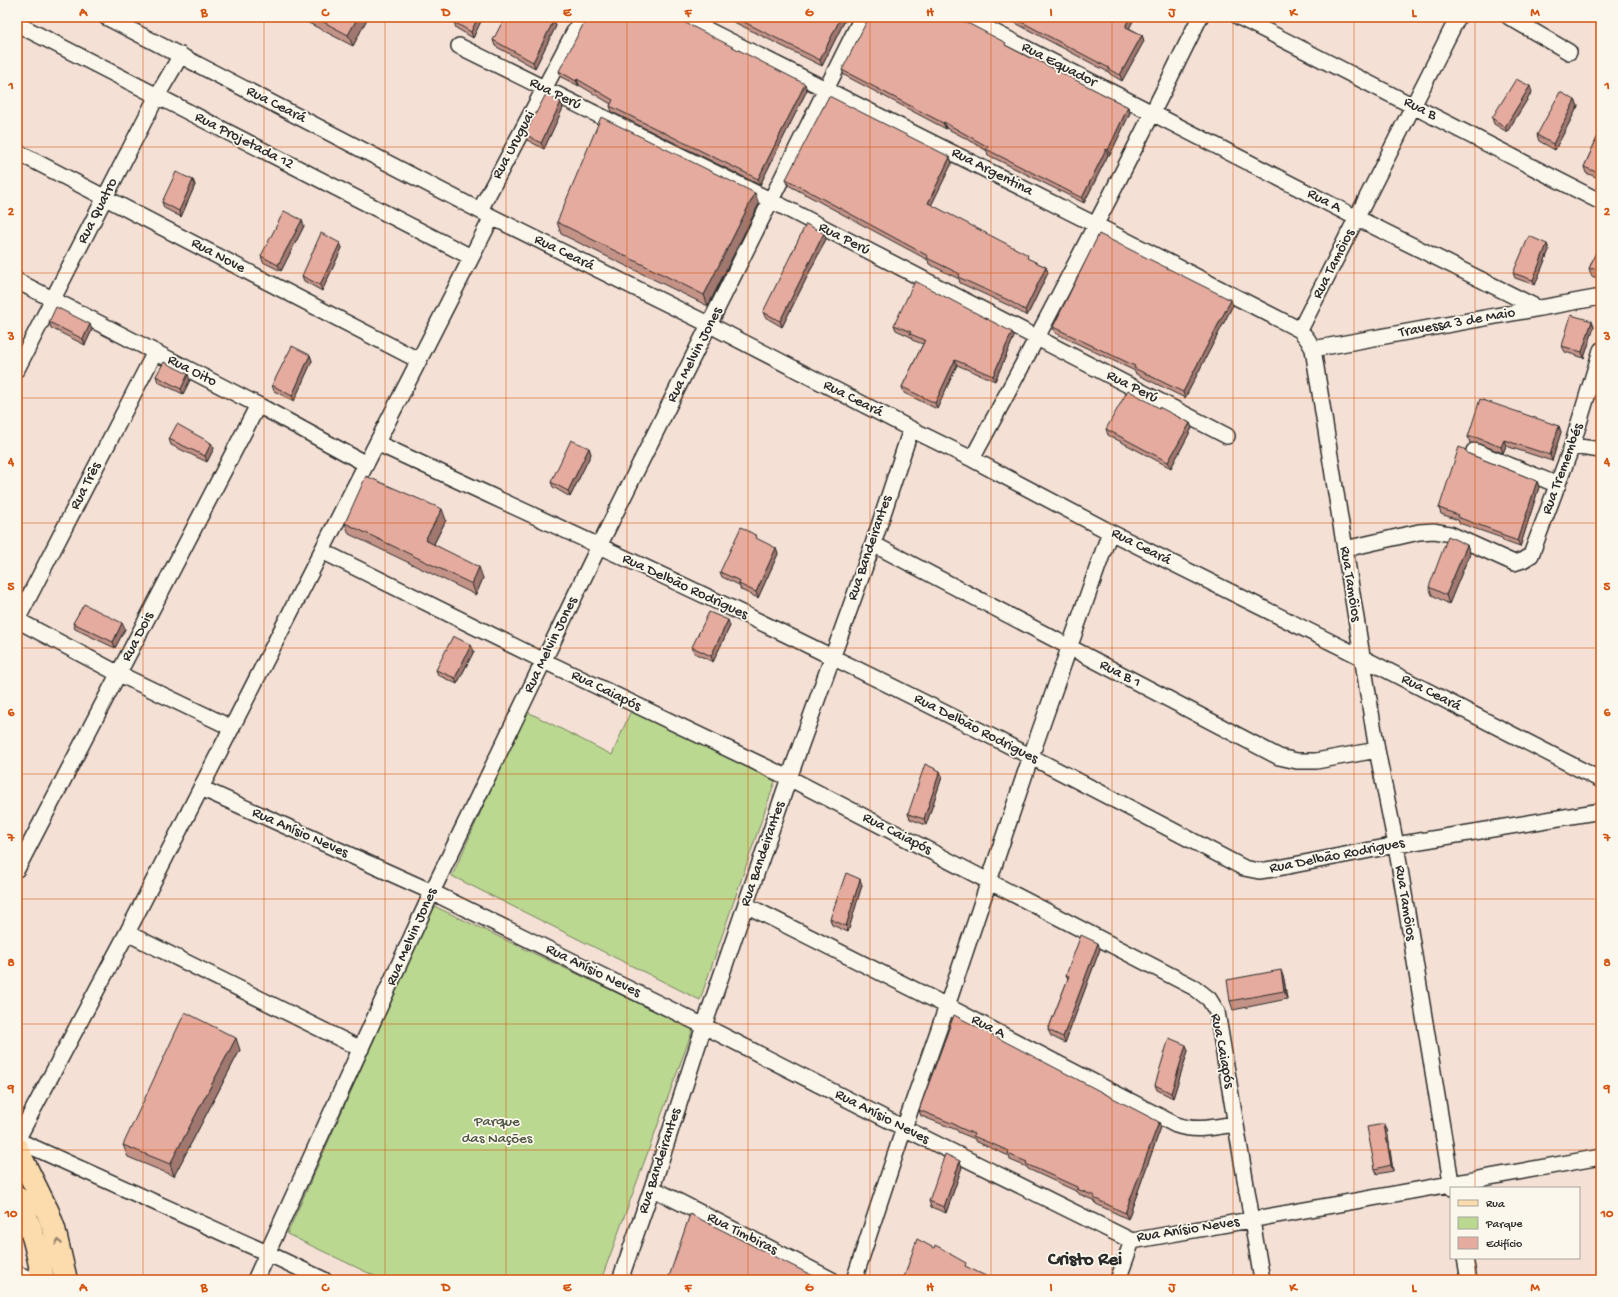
<svg xmlns="http://www.w3.org/2000/svg" width="1618" height="1297" font-family="'Gochi Hand',sans-serif">
  <rect width="100%" height="100%" fill="#f4e0d5"/>
  <filter id="ink" filterUnits="userSpaceOnUse"><feTurbulence type="fractalNoise" baseFrequency=".025" numOctaves="2"/><feDisplacementMap in="SourceGraphic" scale="8" xChannelSelector="R" yChannelSelector="G"/><feConvolveMatrix kernelMatrix="1 2 1 2 8 2 1 2 1" color-interpolation-filters="sRGB"/></filter>
  <g filter="url(#ink)">
    <path fill="#bbd890" stroke="#73825e" d="M 632,708 L 775,781 L 700,1000 L 452,876 L 526,711 L 612,755 Z
      M 434,906 L 693,1029 L 601,1280 L 383,1280 L 287,1234 Z"/>
    <g fill="none" stroke-linecap="round" stroke-linejoin="round">
      <defs>
        <path id="street" d="M 106,17 L 492,217 L 710,325 L 911,429 L 972,459 L 1110,532 L 1363,658 L 1601,780
          M 682,17 L 1096,225 L 1300,330
          M 965,17 L 1357,218 L 1538,308
          M 1239,17 L 1601,202
          M 1509,17 L 1569,52
          M 17,24 L 471,257
          M 459,46 L 772,201 L 1227,436
          M 17,152 L 418,360
          M 480,210 L 582,17
          M 17,281 L 258,405 L 366,464
          M 1313,349 L 1601,297
          M 17,369 L 157,96 L 181,55
          M 377,443 C 529,514 683,583 834,658 C 972,725 1108,796 1244,868 L 1259,871 L 1273,869 L 1396,845 L 1601,811
          M 1572,446 L 1601,450
          M 1474,451 L 1558,485
          M 972,459 C 1051,313 1127,166 1200,17
          M 873,544 L 1279,757 L 1297,761 L 1316,761 L 1377,750
          M 1345,549 L 1419,532 L 1434,531 L 1450,534 L 1514,563 L 1523,560 L 1531,555 L 1572,446 L 1601,350
          M 322,551 L 544,661 L 789,778 L 1195,988 L 1209,999 L 1217,1012 L 1262,1280
          M 17,620 L 155,352
          M 17,620 L 119,674 L 232,728
          M 201,788 L 432,892 L 704,1026 L 904,1128 L 1132,1241 L 1601,1157
          M 17,869 L 258,405
          M 746,905 L 947,1006 L 1176,1125 C 1196,1132 1215,1127 1235,1124
          M 127,933 L 361,1049
          M 17,1140 L 127,933 L 492,217
          M 17,1140 L 267,1253 L 324,1280
          M 652,1188 L 832,1280
          M 1452,1188 L 1396,845 L 1377,750 L 1313,349 L 1308,340 L 1300,330 L 1458,17
          M 1465,1258 L 1469,1280
          M 17,1274 L 35,1280
          M 255,1280 L 432,892 L 599,546 L 862,17
          M 620,1280 L 652,1188 L 704,1026 L 789,778 L 873,544 L 911,429
          M 854,1280 L 904,1128 L 947,1006 L 1031,756 L 1110,532
          M 1118,1280 L 1132,1241"/>
        <path id="primary" d="M 17,1149 L 48,1212 L 54,1229 L 66,1280
          M 17,1198 C 32,1226 37,1249 43,1280"/>
      </defs>
      <use href="#street" stroke="#2b2b2b" stroke-width="18"/>
      <use href="#primary" stroke="#2b2b2b" stroke-width="25"/>
      <use href="#street" stroke="#fbf7ec" stroke-width="15"/>
      <use href="#primary" stroke="#fcdcac" stroke-width="22"/>
    </g>
    <path fill="#c49388" stroke="#2b2b2b" d="M 297,17 L 368,17 L 353,46 Z
      M 483,17 L 473,38 L 456,28 L 454,22 Z
      M 724,17 L 848,17 L 847,21 L 845,20 L 822,66 Z
      M 1004,17 L 1135,17 L 1129,28 L 1142,35 L 1144,41 L 1122,81 L 1110,74 L 1110,73 Z
      M 554,20 L 556,26 L 535,68 L 495,46 L 493,40 Z
      M 1007,46 L 1128,107 L 1130,113 L 1110,155 L 1108,155 L 1084,203 L 988,155 L 987,151 L 969,140 L 946,128 L 946,129 L 844,75 L 842,70 Z
      M 559,71 L 807,90 L 760,185 L 612,112 L 610,106 L 611,104 L 579,85 L 579,86 L 561,77 Z
      M 1532,92 L 1507,132 L 1494,124 L 1492,118 Z
      M 1575,100 L 1578,106 L 1555,150 L 1539,141 L 1537,135 Z
      M 561,102 L 563,108 L 544,149 L 527,140 L 525,134 Z
      M 1601,129 L 1601,179 L 1586,173 L 1584,167 Z
      M 950,157 L 952,163 L 931,205 L 1030,260 L 1046,267 L 1048,273 L 1027,316 L 1010,306 L 960,283 L 959,279 L 929,264 L 928,260 L 788,185 L 786,179 Z
      M 193,180 L 195,185 L 181,217 L 164,208 L 162,202 Z
      M 759,204 L 708,306 L 561,234 L 557,222 Z
      M 304,226 L 281,271 L 263,262 L 261,256 Z
      M 824,233 L 826,239 L 782,327 L 765,317 L 763,312 Z
      M 1601,240 L 1601,277 L 1592,277 L 1589,269 Z
      M 340,243 L 342,248 L 322,291 L 304,281 L 302,276 Z
      M 1547,244 L 1549,250 L 1535,285 L 1515,278 L 1513,273 Z
      M 1233,305 L 1185,398 L 1136,374 L 1135,371 L 1055,333 L 1053,327 Z
      M 49,322 L 92,330 L 85,345 L 51,328 Z
      M 894,325 L 1014,337 L 995,381 L 957,365 L 937,409 L 904,393 L 902,387 L 923,344 L 912,340 L 911,337 L 896,330 Z
      M 1594,327 L 1584,358 L 1565,352 L 1562,346 Z
      M 310,355 L 312,361 L 294,401 L 274,391 L 272,385 Z
      M 156,376 L 190,380 L 183,394 L 158,382 Z
      M 1159,408 L 1190,423 L 1192,428 L 1171,468 L 1108,435 L 1106,429 Z
      M 1559,426 L 1561,432 L 1552,461 L 1506,446 L 1503,453 L 1477,443 L 1470,443 L 1468,437 Z
      M 169,439 L 211,443 L 214,448 L 207,462 L 171,445 Z
      M 589,448 L 591,454 L 570,497 L 553,487 L 551,482 Z
      M 1469,454 L 1537,481 L 1539,487 L 1520,547 L 1503,541 L 1502,538 L 1459,523 L 1458,520 L 1441,514 L 1439,508 Z
      M 446,520 L 434,544 L 483,578 L 476,595 L 349,534 L 345,523 Z
      M 759,540 L 778,554 L 758,598 L 741,590 L 739,585 L 722,577 L 720,572 Z
      M 1467,545 L 1470,553 L 1449,604 L 1432,595 L 1429,587 Z
      M 73,623 L 125,629 L 115,648 L 75,629 Z
      M 730,626 L 713,662 L 694,653 L 692,647 Z
      M 474,651 L 457,684 L 438,675 L 436,670 Z
      M 940,771 L 942,777 L 926,825 L 910,819 L 908,814 Z
      M 862,885 L 848,932 L 832,925 L 830,919 Z
      M 1100,949 L 1065,1043 L 1051,1036 L 1048,1030 L 1068,979 L 1066,975 Z
      M 1284,979 L 1287,999 L 1233,1010 L 1230,1001 Z
      M 1186,1045 L 1188,1051 L 1173,1098 L 1157,1090 L 1155,1085 Z
      M 240,1050 L 174,1176 L 128,1157 L 123,1145 Z
      M 919,1110 L 1161,1127 L 1128,1219 L 1096,1204 L 1095,1201 L 1079,1194 L 1078,1192 L 1028,1169 L 1027,1167 L 1010,1160 L 1009,1156 L 975,1141 L 975,1139 L 958,1132 L 957,1130 L 921,1116 Z
      M 1384,1124 L 1387,1130 L 1393,1171 L 1377,1174 L 1375,1169 Z
      M 962,1167 L 946,1213 L 931,1207 L 929,1201 Z"/>
    <path fill="#a0786f" stroke="#2b2b2b" d="M 358,17 L 368,17 L 353,46 L 348,35 Z
      M 478,17 L 483,17 L 473,38 L 471,32 Z
      M 841,17 L 844,17 L 845,20 L 822,66 L 820,60 Z
      M 845,17 L 848,17 L 847,21 Z
      M 1130,17 L 1135,17 L 1128,31 L 1126,27 L 1126,25 Z
      M 554,20 L 556,26 L 535,68 L 533,62 Z
      M 1142,35 L 1144,41 L 1122,81 L 1120,75 Z
      M 577,79 L 579,85 L 579,86 L 576,81 Z
      M 805,84 L 807,90 L 760,185 L 758,179 Z
      M 1530,86 L 1532,92 L 1507,132 L 1505,127 Z
      M 1575,100 L 1578,106 L 1555,150 L 1553,144 Z
      M 561,102 L 563,108 L 544,149 L 541,143 Z
      M 1128,107 L 1130,113 L 1110,155 L 1108,150 Z
      M 944,122 L 946,128 L 946,129 L 943,123 Z
      M 1106,149 L 1108,155 L 1084,203 L 1082,198 Z
      M 950,157 L 952,163 L 930,208 L 928,203 Z
      M 193,180 L 195,185 L 181,217 L 179,211 Z
      M 755,193 L 759,204 L 708,306 L 704,295 Z
      M 302,220 L 304,226 L 281,271 L 278,265 Z
      M 824,233 L 826,239 L 782,327 L 780,321 Z
      M 340,243 L 342,248 L 322,291 L 320,285 Z
      M 1547,244 L 1549,250 L 1535,285 L 1533,280 Z
      M 1046,267 L 1048,273 L 1027,316 L 1025,310 Z
      M 1231,300 L 1233,305 L 1185,398 L 1183,392 Z
      M 1592,321 L 1594,327 L 1584,358 L 1582,352 Z
      M 90,324 L 92,330 L 85,345 L 83,339 Z
      M 1012,332 L 1014,337 L 995,381 L 993,376 Z
      M 310,355 L 312,361 L 294,401 L 292,396 Z
      M 955,360 L 957,365 L 937,409 L 935,403 Z
      M 188,374 L 190,380 L 183,394 L 181,389 Z
      M 1190,423 L 1192,428 L 1171,468 L 1168,462 Z
      M 1559,426 L 1561,432 L 1552,461 L 1550,455 Z
      M 1504,440 L 1506,446 L 1503,453 L 1501,447 Z
      M 211,443 L 214,448 L 207,462 L 205,456 Z
      M 589,448 L 591,454 L 570,497 L 568,491 Z
      M 1537,481 L 1539,487 L 1520,547 L 1518,541 Z
      M 442,509 L 446,520 L 430,551 L 425,540 Z
      M 1467,545 L 1470,553 L 1449,604 L 1446,595 Z
      M 776,548 L 778,554 L 758,598 L 756,592 Z
      M 479,567 L 483,578 L 476,595 L 472,584 Z
      M 728,620 L 730,626 L 713,662 L 711,656 Z
      M 122,623 L 125,629 L 115,648 L 113,642 Z
      M 471,645 L 474,651 L 457,684 L 455,678 Z
      M 940,771 L 942,777 L 926,825 L 924,819 Z
      M 860,879 L 862,885 L 848,932 L 846,926 Z
      M 1098,943 L 1100,949 L 1065,1043 L 1063,1037 Z
      M 1281,970 L 1284,979 L 1287,999 L 1284,991 Z
      M 236,1038 L 240,1050 L 174,1176 L 170,1164 Z
      M 1186,1045 L 1188,1051 L 1173,1098 L 1171,1093 Z
      M 1159,1122 L 1161,1127 L 1128,1219 L 1125,1213 Z
      M 1384,1124 L 1387,1130 L 1393,1171 L 1391,1165 Z
      M 960,1161 L 962,1167 L 946,1213 L 944,1207 Z"/>
    <path fill="#e4ab9e" stroke="#2b2b2b" d="M 314,17 L 358,17 L 348,35 Z
      M 456,17 L 478,17 L 471,32 L 454,22 Z
      M 505,17 L 548,17 L 554,20 L 533,62 L 493,40 Z
      M 587,17 L 674,17 L 805,84 L 758,179 L 610,106 L 613,100 L 577,79 L 576,81 L 559,71 Z
      M 734,17 L 841,17 L 820,60 Z
      M 869,17 L 956,17 L 1006,43 L 1005,45 L 1030,58 L 1031,57 L 1128,107 L 1108,150 L 1106,149 L 1082,198 L 986,149 L 988,147 L 967,135 L 944,122 L 943,123 L 842,70 Z
      M 1012,17 L 1130,17 L 1126,25 L 1126,27 L 1142,35 L 1120,75 L 1108,69 L 1109,68 Z
      M 1516,79 L 1530,86 L 1505,127 L 1492,118 Z
      M 1560,92 L 1575,100 L 1553,144 L 1537,135 Z
      M 546,94 L 561,102 L 541,143 L 525,134 Z
      M 829,96 L 950,157 L 928,203 L 1028,255 L 1027,258 L 1046,267 L 1025,310 L 1008,300 L 958,277 L 960,274 L 927,258 L 928,256 L 786,179 Z
      M 601,117 L 755,193 L 704,295 L 557,222 Z
      M 1601,129 L 1601,174 L 1584,167 Z
      M 176,172 L 193,180 L 179,211 L 162,202 Z
      M 284,211 L 302,220 L 278,265 L 261,256 Z
      M 806,224 L 824,233 L 780,321 L 763,312 Z
      M 321,233 L 340,243 L 320,285 L 302,276 Z
      M 1099,234 L 1231,300 L 1183,392 L 1134,368 L 1135,366 L 1053,327 Z
      M 1529,236 L 1547,244 L 1533,280 L 1513,273 Z
      M 1601,240 L 1601,268 L 1589,269 Z
      M 915,281 L 1012,332 L 993,376 L 955,360 L 935,403 L 902,387 L 925,340 L 910,334 L 911,332 L 894,325 Z
      M 56,307 L 90,324 L 83,339 L 49,322 Z
      M 1571,315 L 1592,321 L 1582,352 L 1562,346 Z
      M 292,346 L 310,355 L 292,396 L 272,385 Z
      M 164,362 L 188,374 L 181,389 L 156,376 Z
      M 1128,390 L 1159,408 L 1159,407 L 1190,423 L 1168,462 L 1106,429 Z
      M 1480,399 L 1559,426 L 1550,455 L 1504,440 L 1501,447 L 1475,437 L 1468,437 Z
      M 177,424 L 211,443 L 205,456 L 169,439 Z
      M 571,440 L 589,448 L 568,491 L 551,482 Z
      M 1459,447 L 1464,449 L 1469,454 L 1537,481 L 1518,541 L 1501,535 L 1501,533 L 1457,517 L 1458,515 L 1439,508 Z
      M 366,476 L 442,509 L 425,540 L 479,567 L 472,584 L 345,523 Z
      M 741,527 L 757,536 L 756,538 L 776,548 L 756,592 L 739,584 L 740,581 L 720,572 Z
      M 1448,536 L 1467,545 L 1446,595 L 1429,587 Z
      M 84,604 L 122,623 L 113,642 L 73,623 Z
      M 709,612 L 728,620 L 711,656 L 692,647 Z
      M 453,636 L 471,645 L 455,678 L 436,670 Z
      M 925,764 L 940,771 L 924,819 L 908,814 Z
      M 846,873 L 860,879 L 846,926 L 830,919 Z
      M 1081,935 L 1098,943 L 1063,1037 L 1048,1030 L 1069,976 L 1066,975 Z
      M 1281,970 L 1284,991 L 1230,1001 L 1227,980 Z
      M 185,1012 L 236,1038 L 170,1164 L 123,1145 Z
      M 954,1015 L 1159,1122 L 1125,1213 L 1094,1198 L 1095,1196 L 1077,1189 L 1077,1187 L 1026,1164 L 1027,1162 L 1008,1154 L 1009,1151 L 973,1136 L 974,1134 L 956,1126 L 956,1125 L 919,1110 Z
      M 1169,1038 L 1186,1045 L 1171,1093 L 1155,1085 Z
      M 1384,1124 L 1391,1165 L 1375,1169 L 1367,1127 Z
      M 945,1154 L 960,1161 L 944,1207 L 929,1201 Z
      M 690,1214 L 821,1280 L 668,1280 Z
      M 917,1239 L 934,1248 L 935,1245 L 950,1253 L 950,1254 L 966,1263 L 965,1266 L 994,1280 L 903,1280 Z"/>
    <defs><path id="oneway-chevron" d="M-2-3.5L2.5 0L-2 3.5" fill="none" stroke-width="1.6" stroke-linecap="round" stroke-linejoin="round"/></defs>
    <use stroke="#94846c" href="#oneway-chevron" transform="translate(58 1242) rotate(-103)"/>
  </g>
  <path fill="none" stroke="#d5540f" stroke-width="1" stroke-opacity="0.55" d="M 143,17 L 143,1280M 264,17 L 264,1280M 385,17 L 385,1280M 506,17 L 506,1280M 627,17 L 627,1280M 748,17 L 748,1280M 870,17 L 870,1280M 991,17 L 991,1280M 1112,17 L 1112,1280M 1233,17 L 1233,1280M 1354,17 L 1354,1280M 1475,17 L 1475,1188M 17,147 L 1601,147M 17,273 L 1601,273M 17,398 L 1601,398M 17,523 L 1601,523M 17,648 L 1601,648M 17,774 L 1601,774M 17,899 L 1601,899M 17,1024 L 1601,1024M 17,1150 L 1601,1150M 1475,1258 L 1475,1280"/>
  <g text-anchor="middle" dominant-baseline="central" stroke-width="3.5" stroke-linejoin="round" paint-order="stroke">
    <g font-size="15" fill="#2b2b2b" stroke="#fbf7ec">
      <text transform="translate(1059 65) rotate(27)">Rua Equador</text>
      <text transform="translate(555 94) rotate(26)">Rua Perú</text>
      <text transform="translate(276 105) rotate(27)">Rua Ceará</text>
      <text transform="translate(1420 109) rotate(27)">Rua B</text>
      <text transform="translate(244 141) rotate(27)">Rua Projetada 12</text>
      <text transform="translate(514 145) rotate(-62)">Rua Uruguai</text>
      <text transform="translate(992 172) rotate(27)">Rua Argentina</text>
      <text transform="translate(1324 201) rotate(27)">Rua A</text>
      <text transform="translate(98 211) rotate(-63)">Rua Quatro</text>
      <text transform="translate(844 239) rotate(27)">Rua Perú</text>
      <text transform="translate(564 253) rotate(26)">Rua Ceará</text>
      <text transform="translate(218 256) rotate(28)">Rua Nove</text>
      <text transform="translate(1334 264) rotate(-63)">Rua Tamôios</text>
      <text transform="translate(1457 323) rotate(-10)">Travessa 3 de Maio</text>
      <text transform="translate(695 355) rotate(-63)">Rua Melvin Jones</text>
      <text transform="translate(192 371) rotate(27)">Rua Oito</text>
      <text transform="translate(1132 387) rotate(27)">Rua Perú</text>
      <text transform="translate(853 399) rotate(27)">Rua Ceará</text>
      <text transform="translate(1563 469) rotate(-70)">Rua Tremembés</text>
      <text transform="translate(86 486) rotate(-63)">Rua Três</text>
      <text transform="translate(1141 547) rotate(27)">Rua Ceará</text>
      <text transform="translate(870 548) rotate(-71)">Rua Bandeirantes</text>
      <text transform="translate(1350 584) rotate(81)">Rua Tamôios</text>
      <text transform="translate(685 587) rotate(25)">Rua Delbão Rodrigues</text>
      <text transform="translate(138 637) rotate(-63)">Rua Dois</text>
      <text transform="translate(551 645) rotate(-64)">Rua Melvin Jones</text>
      <text transform="translate(1120 674) rotate(27)">Rua B 1</text>
      <text transform="translate(606 691) rotate(26)">Rua Caiapós</text>
      <text transform="translate(1431 693) rotate(27)">Rua Ceará</text>
      <text transform="translate(976 729) rotate(27)">Rua Delbão Rodrigues</text>
      <text transform="translate(300 833) rotate(24)">Rua Anísio Neves</text>
      <text transform="translate(897 834) rotate(27)">Rua Caiapós</text>
      <text transform="translate(763 854) rotate(-71)">Rua Bandeirantes</text>
      <text transform="translate(1337 856) rotate(-11)">Rua Delbão Rodrigues</text>
      <text transform="translate(1405 903) rotate(81)">Rua Tamôios</text>
      <text transform="translate(412 937) rotate(-66)">Rua Melvin Jones</text>
      <text transform="translate(593 971) rotate(26)">Rua Anísio Neves</text>
      <text transform="translate(988 1027) rotate(27)">Rua A</text>
      <text transform="translate(1222 1051) rotate(79)">Rua Caiapós</text>
      <text transform="translate(882 1117) rotate(27)">Rua Anísio Neves</text>
      <text transform="translate(660 1161) rotate(-72)">Rua Bandeirantes</text>
      <text transform="translate(1188 1230) rotate(-9)">Rua Anísio Neves</text>
      <text transform="translate(742 1234) rotate(27)">Rua Timbiras</text>
    </g>
    <g font-size="15" fill="#4f5644" stroke="#fbf7ec">
      <text x="497" y="1122">Parque<tspan x="497" dy="17">das Nações</tspan></text>
    </g>
    <g font-size="19" font-weight="bold" fill="#2b2b2b" stroke="#fbf7ec">
      <text x="1085" y="1260">Cristo Rei</text>
    </g>
  </g>
  <rect width="1618" height="1297" fill="none" stroke="#fbf7ec" stroke-width="44"/>
  <rect x="1450" y="1187" width="130" height="72" fill="#fbf7ec" stroke="#a8a59f"/>
  <rect x="1458" y="1200" width="20" height="6" fill="#fcdcac" stroke="#a8a59f"/>
  <text x="1486" y="1207" font-size="12" fill="#2b2b2b">Rua</text>
  <rect x="1458" y="1217" width="20" height="12" fill="#bbd890" stroke="#a8a59f"/>
  <text x="1486" y="1227" font-size="12" fill="#2b2b2b">Parque</text>
  <rect x="1458" y="1237" width="20" height="12" fill="#e4ab9e" stroke="#a8a59f"/>
  <text x="1486" y="1247" font-size="12" fill="#2b2b2b">Edifício</text>
  <rect x="22" y="22" width="1574" height="1253" fill="none" stroke="#d5540f" stroke-width="1.5"/>
  <g font-size="13" text-anchor="middle" font-weight="bold" fill="#d5540f">
    <text x="83" y="16">A</text>
    <text x="204" y="16">B</text>
    <text x="325" y="16">C</text>
    <text x="446" y="16">D</text>
    <text x="567" y="16">E</text>
    <text x="688" y="16">F</text>
    <text x="809" y="16">G</text>
    <text x="930" y="16">H</text>
    <text x="1051" y="16">I</text>
    <text x="1172" y="16">J</text>
    <text x="1293" y="16">K</text>
    <text x="1414" y="16">L</text>
    <text x="1535" y="16">M</text>
    <text x="11" y="89">1</text>
    <text x="1607" y="89">1</text>
    <text x="11" y="215">2</text>
    <text x="1607" y="215">2</text>
    <text x="11" y="340">3</text>
    <text x="1607" y="340">3</text>
    <text x="11" y="465">4</text>
    <text x="1607" y="465">4</text>
    <text x="11" y="590">5</text>
    <text x="1607" y="590">5</text>
    <text x="11" y="716">6</text>
    <text x="1607" y="716">6</text>
    <text x="11" y="841">7</text>
    <text x="1607" y="841">7</text>
    <text x="11" y="966">8</text>
    <text x="1607" y="966">8</text>
    <text x="11" y="1092">9</text>
    <text x="1607" y="1092">9</text>
    <text x="11" y="1217">10</text>
    <text x="1607" y="1217">10</text>
    <text x="83" y="1291">A</text>
    <text x="204" y="1291">B</text>
    <text x="325" y="1291">C</text>
    <text x="446" y="1291">D</text>
    <text x="567" y="1291">E</text>
    <text x="688" y="1291">F</text>
    <text x="809" y="1291">G</text>
    <text x="930" y="1291">H</text>
    <text x="1051" y="1291">I</text>
    <text x="1172" y="1291">J</text>
    <text x="1293" y="1291">K</text>
    <text x="1414" y="1291">L</text>
    <text x="1535" y="1291">M</text>
  </g>
</svg>
